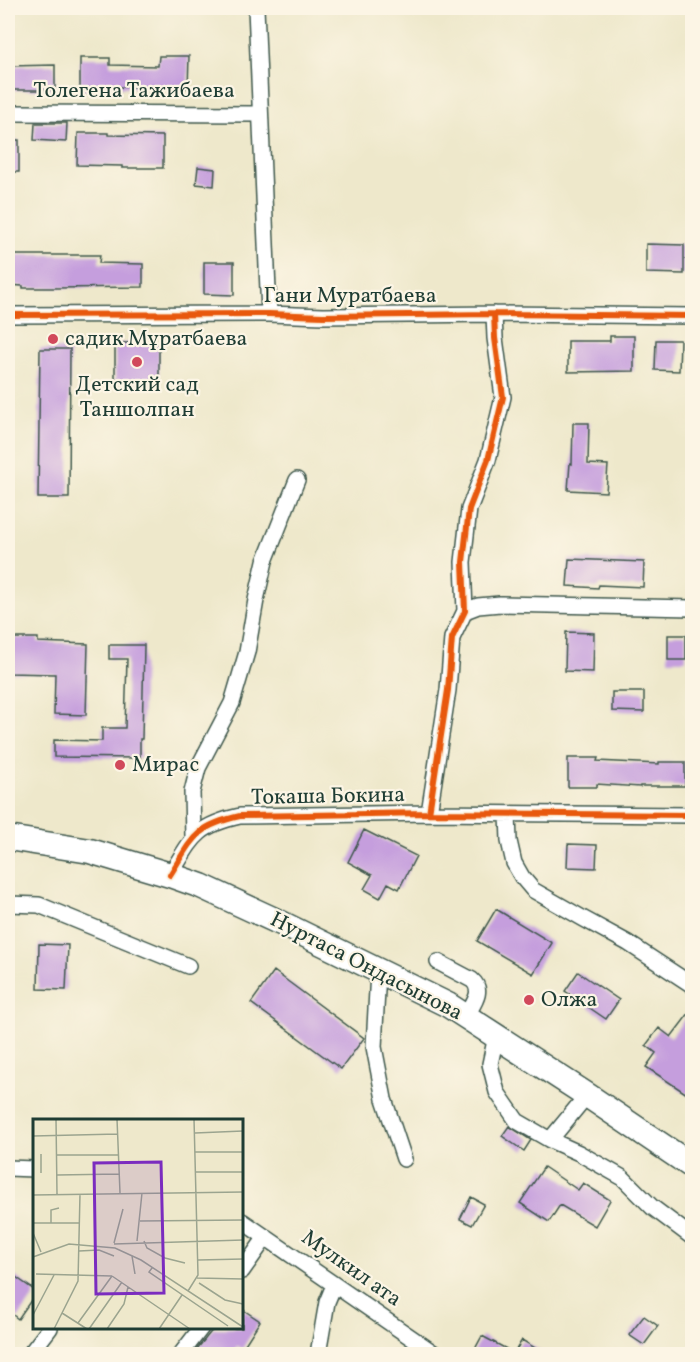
<svg xmlns="http://www.w3.org/2000/svg" width="700" height="1362" font-family="Vollkorn,serif">
  <rect width="100%" height="100%" fill="#fcf5e5"/>
  <filter id="ink" filterUnits="userSpaceOnUse"><feTurbulence type="fractalNoise" baseFrequency=".0167" numOctaves="2"/><feDisplacementMap in="SourceGraphic" scale="12" xChannelSelector="R" yChannelSelector="G"/><feConvolveMatrix kernelMatrix="1 2 1 2 8 2 1 2 1" color-interpolation-filters="sRGB"/></filter>
  <filter id="wash" filterUnits="userSpaceOnUse"><feTurbulence type="fractalNoise" baseFrequency=".008" numOctaves="4" result="noise"/><feDisplacementMap in="SourceGraphic" scale="24" xChannelSelector="R" yChannelSelector="G"/><feGaussianBlur stdDeviation="1.35" result="paint"/><feColorMatrix in="noise" values="0 0 0 0 0 0 0 0 0 0 0 0 0 0 0 0 0 1.4 0 .05"/><feComposite in="paint" operator="in"/></filter>
  <g filter="url(#wash)">
    <rect width="100%" height="100%" fill="#eee8cb"/>
    <g id="blocks">
      <path fill="#c59edd" d="M 159,56 L 189,56 L 188,88 L 110,87 L 110,91 L 80,90 L 80,58 L 110,58 L 110,65 L 158,66 Z
        M 55,65 L 55,90 L 8,90 L 8,66 Z
        M 35,123 L 67,123 L 66,142 L 34,140 Z
        M 78,133 L 108,133 L 108,135 L 163,136 L 163,168 L 122,168 L 122,166 L 77,165 Z
        M 8,140 L 19,140 L 19,172 L 8,172 Z
        M 198,167 L 215,169 L 214,186 L 196,184 Z
        M 646,244 L 684,245 L 684,274 L 646,273 Z
        M 8,255 L 100,255 L 99,263 L 143,264 L 143,287 L 53,288 L 23,288 L 23,286 L 8,285 Z
        M 204,262 L 234,262 L 234,295 L 204,294 Z
        M 610,336 L 634,336 L 634,371 L 568,372 L 568,341 L 610,341 Z
        M 656,340 L 680,340 L 679,371 L 655,370 Z
        M 115,343 L 159,343 L 159,382 L 115,382 Z
        M 40,349 L 70,349 L 69,498 L 38,498 Z
        M 573,423 L 589,423 L 588,464 L 608,465 L 606,492 L 568,490 L 570,463 L 572,464 Z
        M 569,559 L 644,562 L 643,587 L 599,585 L 598,588 L 567,586 Z
        M 566,632 L 594,633 L 593,672 L 565,671 Z
        M 668,635 L 686,635 L 686,660 L 668,660 Z
        M 8,638 L 38,638 L 38,642 L 88,644 L 86,715 L 54,714 L 55,674 L 8,673 Z
        M 109,645 L 144,645 L 142,739 L 140,739 L 140,758 L 54,757 L 54,740 L 102,741 L 102,728 L 125,728 L 127,659 L 109,659 Z
        M 612,692 L 644,692 L 644,712 L 612,711 Z
        M 568,758 L 598,758 L 597,761 L 659,764 L 659,762 L 685,762 L 685,786 L 640,786 L 640,787 L 597,784 L 597,787 L 568,787 Z
        M 364,830 L 416,856 L 399,889 L 388,883 L 380,898 L 364,889 L 372,875 L 348,862 Z
        M 568,844 L 597,845 L 596,868 L 567,867 Z
        M 496,909 L 552,943 L 533,974 L 477,941 Z
        M 39,944 L 68,945 L 66,990 L 38,989 Z
        M 274,971 L 364,1038 L 341,1069 L 251,1003 Z
        M 578,972 L 619,1000 L 606,1019 L 565,991 Z
        M 693,1008 L 693,1098 L 646,1067 L 656,1053 L 646,1045 L 659,1028 L 671,1037 Z
        M 509,1126 L 531,1140 L 524,1151 L 502,1136 Z
        M 544,1167 L 578,1190 L 583,1183 L 610,1200 L 595,1226 L 560,1205 L 549,1222 L 520,1203 Z
        M 471,1197 L 484,1204 L 472,1225 L 460,1219 Z
        M 13,1275 L 34,1290 L 34,1296 L 18,1319 L 8,1311 L 8,1283 Z
        M 242,1309 L 260,1321 L 242,1349 L 237,1346 L 231,1354 L 193,1354 L 214,1328 L 242,1328 Z
        M 644,1316 L 658,1326 L 644,1345 L 629,1335 Z
        M 482,1336 L 514,1353 L 522,1340 L 545,1354 L 481,1354 L 474,1351 Z"/>
    </g>
  </g>
  <g filter="url(#ink)">
    <use href="#blocks" fill-opacity="0" stroke="#3e574b" stroke-width="1.5"/>
    <g fill="none" stroke-linecap="round" stroke-linejoin="round">
      <defs>
        <path id="street" d="M 256,8 L 269,314
          M 8,113 L 260,114
          M 8,315 L 269,314 L 323,316 L 494,314 L 692,316
          M 465,611 L 478,606 L 500,604 L 692,608
          M 429,813 L 448,690 L 452,638 L 465,611 L 463,562 L 469,509 L 488,460 L 503,397 L 495,338 L 494,314
          M 508,814 L 509,841 L 514,863 L 522,877 L 533,890 L 584,919 L 628,943 L 692,985
          M 193,837 L 192,792 L 198,768 L 232,703 L 247,652 L 256,600 L 265,561 L 297,480
          M 170,875 C 193,838 195,826 240,816 L 429,813 L 692,815
          M 8,904 L 39,905 L 188,966
          M 438,962 L 472,980 C 485,991 472,1005 466,1017
          M 378,971 L 374,1047 L 384,1099 L 404,1159
          M 496,1036 L 490,1064 L 497,1092 L 517,1121 L 550,1140
          M 587,1095 L 550,1140 L 579,1153 L 623,1178 L 652,1207 L 692,1237
          M 8,1168 L 34,1169
          M 242,1221 L 435,1354
          M 242,1271 L 266,1237
          M 30,1354 L 50,1328
          M 181,1354 L 201,1328
          M 318,1354 L 327,1302 L 334,1285"/>
        <path id="primary" d="M 8,838 L 90,851 L 170,875 L 201,886 L 281,923 L 448,1005 L 587,1095 L 692,1166"/>
      </defs>
      <use href="#street" stroke="#3e574b" stroke-width="18"/>
      <use href="#primary" stroke="#3e574b" stroke-width="27"/>
      <use href="#street" stroke="#fff" stroke-width="15"/>
      <use href="#primary" stroke="#fff" stroke-width="24"/>
      <defs>
        <path id="cycleway" d="M 8,315 L 269,314 L 323,316 L 494,314 L 692,316
          M 429,813 L 448,690 L 452,638 L 465,611 L 463,562 L 469,509 L 488,460 L 503,397 L 495,338 L 494,314
          M 170,875 C 193,838 195,826 240,816 L 429,813 L 692,815"/>
      </defs>
      <use href="#cycleway" stroke="#fcf5e5" stroke-width="10"/>
      <use href="#cycleway" stroke="#e8590c" stroke-width="6"/>
    </g>
  </g>
  <g fill="#d1495b" stroke="#fcf5e5" stroke-width="2">
    <circle cx="53" cy="339" r="6"/>
    <circle cx="137" cy="362" r="6"/>
    <circle cx="120" cy="765" r="6"/>
    <circle cx="529" cy="1000" r="6"/>
  </g>
  <g text-anchor="middle" dominant-baseline="central" stroke-width="4.5" stroke-linejoin="round" paint-order="stroke">
    <g font-size="22" fill="#1f3d34" stroke="#fcf5e5">
      <text x="134" y="91">Толегена Тажибаева</text>
      <text x="350" y="296">Гани Муратбаева</text>
      <text transform="translate(328 797) rotate(-1)">Токаша Бокина</text>
      <text transform="translate(366 967) rotate(27)">Нуртаса Ондасынова</text>
      <text transform="translate(351 1269) rotate(35)">Мулкил ата</text>
    </g>
    <g font-size="22" fill="#1f3d34" stroke="#fcf5e5" text-anchor="start">
      <text x="65" y="339">садик Мұратбаева</text>
      <text x="137" y="385" text-anchor="middle">Детский сад<tspan x="137" dy="25">Таншолпан</tspan></text>
      <text x="132" y="765">Мирас</text>
      <text x="541" y="1000">Олжа</text>
    </g>
  </g>
  <g transform="translate(33 1119)">
    <rect width="210" height="210" fill="#eee8cb"/>
    <path fill="none" stroke="#9ba48f" stroke-width="1.5" d="M 23,0 L 24,75M 84,0 L 87,74M 162,14 L 210,12M 0,17 L 85,15M 162,33 L 210,33M 8,35 L 8,54M 24,36 L 85,36M 162,53 L 210,53M 24,56 L 86,55M 0,76 L 210,73M 107,102 L 210,101M 0,104 L 47,104M 18,104 L 18,91 L 26,89M 0,114 L 8,133M 104,122 L 109,74M 111,122 L 114,129 L 132,139 L 152,144M 81,124 L 90,90M 81,125 L 210,121M 46,132 L 66,131 L 81,137M 99,137 L 102,155M 0,138 L 36,125 L 82,129 L 108,141 L 210,208M 165,141 L 210,140M 119,149 L 116,153 L 195,207M 3,155 L 79,157M 79,157 L 157,210M 164,159 L 210,160M 166,164 L 192,181 L 210,185M 155,172 L 165,156 L 161,0M 29,194 L 54,210M 0,196 L 21,156M 45,204 L 79,157M 21,210 L 45,162 L 47,75M 56,210 L 89,163M 74,210 L 91,185 L 95,168M 126,210 L 149,176"/>
    <path fill="#7b2cbf" fill-opacity="0.15" stroke="#7b2cbf" stroke-width="3" d="M 128,43 L 131,174 L 63,175 L 61,44 Z"/>
    <rect width="210" height="210" fill="none" stroke="#1f3d34" stroke-width="3"/>
  </g>
  <rect width="700" height="1362" fill="none" stroke="#fcf5e5" stroke-width="30"/>
</svg>
